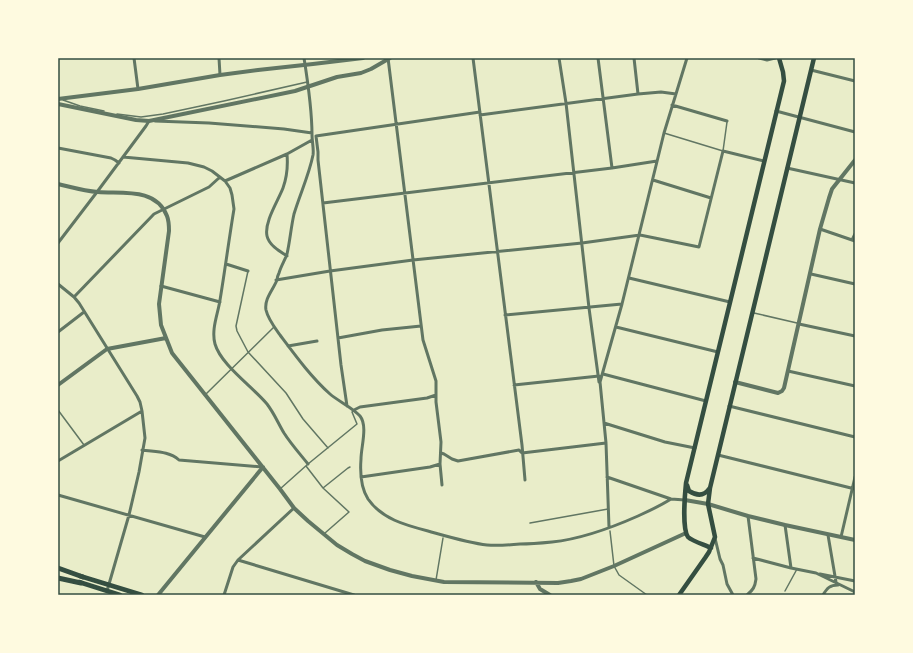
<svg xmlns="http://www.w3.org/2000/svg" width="913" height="653" font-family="'Varela Round',sans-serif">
  <rect width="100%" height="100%" fill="#e9edc9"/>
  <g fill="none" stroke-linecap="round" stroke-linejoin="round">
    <path stroke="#617663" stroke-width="1.5" d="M 63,100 L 80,106 L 104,111
      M 117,114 L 141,117 L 163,114 L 224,101 L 307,82
      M 664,133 L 723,151 L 727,122
      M 248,271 L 236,326 L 237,331 L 248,352 L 286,393 L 303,419 L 328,448
      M 754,313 L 797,323
      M 206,394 L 274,327
      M 58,410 L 84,445
      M 306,466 L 323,488 L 349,512 L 325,533
      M 323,488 L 348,468 L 350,467
      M 280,489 L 308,464 L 357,424 L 352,412 L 354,410
      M 530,523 L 608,509
      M 610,531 L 614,566 L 619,575 L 647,595
      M 436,580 L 443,538
      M 785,591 L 797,569"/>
    <path stroke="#617663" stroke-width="3" d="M 134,58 L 138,89
      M 219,58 L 220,75
      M 304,58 C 308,83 312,109 312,135 C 312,142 314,149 313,155 C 309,175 300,194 294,214 C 291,227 290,241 287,254 C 285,260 281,266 279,273 C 278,275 277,278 277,280 C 273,290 264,299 266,310 C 268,319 275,328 280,335 C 295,355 311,377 330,394 C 338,401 353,408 360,416 C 368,426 361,447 361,459 C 360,472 361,488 368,499 C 382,519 405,525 428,531 C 446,536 469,543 487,545 C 498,546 509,545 520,544 C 531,544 542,543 552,542 C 582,539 611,528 638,516 C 649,511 660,506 671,499
      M 388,58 L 423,340 L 436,381 L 436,402 L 441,442 L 440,464 L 442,485
      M 473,58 L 522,445 L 525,480
      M 559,58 L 566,103 L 589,308 L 599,382
      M 598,58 L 612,168
      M 634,58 L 638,94
      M 759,58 L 767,60 L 775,58
      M 811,70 L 855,81
      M 672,105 L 727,121
      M 776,111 L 855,132
      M 480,115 L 638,94 L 661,92 L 676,94
      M 155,121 L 209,123 L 284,129 L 312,133
      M 316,136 L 318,152 L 318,160 L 341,365 L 347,406
      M 316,136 L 480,112
      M 58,148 L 111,158 L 115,160 L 119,163
      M 123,157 L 188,163 L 204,167 L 212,171 L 225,181 L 230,188 L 232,195 L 234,209 C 229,239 225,270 220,300 C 218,314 211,329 215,344 C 221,365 253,387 267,404 C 274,413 278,423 284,433 C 291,444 300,454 308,464
      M 787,168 L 855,183
      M 653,180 L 711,198
      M 225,181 L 287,154 L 312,140
      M 323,203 L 612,168 L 657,161
      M 820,229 L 855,241
      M 852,240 L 855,234
      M 58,243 L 97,192 L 146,126 L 149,121
      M 287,256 C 279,251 269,245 267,236 C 264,222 278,201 283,188 C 287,177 288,166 287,154
      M 226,264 L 248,271
      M 811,274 L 855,284
      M 629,278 L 730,302
      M 276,280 L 330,271 L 413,260 L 582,243 L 640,235 L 699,247 L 723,151 L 764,161
      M 58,284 L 74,297 L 79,303 L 137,396 L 140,402 L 142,411 L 145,438 L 139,472 L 129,515 L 107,591
      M 161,286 L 220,302
      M 74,297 L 154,214 L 209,187 L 220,177
      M 505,315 L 622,304
      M 799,324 L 855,336
      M 616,327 L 718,352
      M 58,332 L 84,312
      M 338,338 L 382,330 L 421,326
      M 288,346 L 317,341
      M 788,371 L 855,386
      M 603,374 L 706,401
      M 514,385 L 599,376
      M 729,406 L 855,437
      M 354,410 L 360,407 L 427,398 L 436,395
      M 604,423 L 665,442 L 695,448
      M 142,450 C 155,452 169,451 179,460 L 262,467
      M 441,453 L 444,454 L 452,459 L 458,461 L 519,450 L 522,453 L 606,443
      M 718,455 L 855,489
      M 58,461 L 142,411
      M 361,477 L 430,467 L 440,464
      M 607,477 L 671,499 L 685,500
      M 58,495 L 205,537
      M 785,525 L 791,568
      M 609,527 L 606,443 L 600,382 L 622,304 L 664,133 L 687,58
      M 828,535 L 836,582
      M 841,537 L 855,477
      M 715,538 L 720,559 L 723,565 L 727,584 L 733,595
      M 753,558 L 791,568 L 816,573 L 855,592
      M 238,560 L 354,595
      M 820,574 L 855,581
      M 224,595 L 233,567 L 238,560 L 294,508
      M 747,595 C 753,590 755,587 756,579 L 748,516
      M 823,595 C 827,588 830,585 838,585"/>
    <path stroke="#617663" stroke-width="4" d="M 58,99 L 138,89 L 220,75 L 258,70 L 313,64 L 363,58
      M 58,104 L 136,120 L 149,121 L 295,91 L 337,77 L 361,73 L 371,69 L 390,58
      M 58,184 C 71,187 84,191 98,192 C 121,194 156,187 167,216 C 169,221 169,226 169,231 L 159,304 L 161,325 L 172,353 L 280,489 L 294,508 L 308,521 L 337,545 L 352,554 L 365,561 L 390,570 L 412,576 L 444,582 L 558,583 L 571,581 L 581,579 L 614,566 L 686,533
      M 735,382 L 778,393 L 782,391 L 784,388 L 820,229 L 829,198 L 832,189 L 855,160
      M 58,385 L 107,349 L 166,338
      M 685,500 L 708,504 L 748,516 L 785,525 L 855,540
      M 536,582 L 540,589 L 550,595
      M 158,595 L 263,467"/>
    <path stroke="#344e41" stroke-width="4.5" d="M 687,485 L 689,491 C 697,496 704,496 709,489
      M 711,548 C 705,545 692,541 688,537 C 682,529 685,493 686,483 L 784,81 L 783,72 L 779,58
      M 80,576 L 142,595
      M 79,582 L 120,595
      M 679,595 L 705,558 L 709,552 L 715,537 L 708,504 L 710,488 L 814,58"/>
    <path stroke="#344e41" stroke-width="5" d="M 58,568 L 83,577
      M 58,578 L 81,583"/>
  </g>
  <rect width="913" height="653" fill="none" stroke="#fefae0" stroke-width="118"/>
  <rect x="59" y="59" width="795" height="535" fill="none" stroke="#344e41" stroke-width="1.5"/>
</svg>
